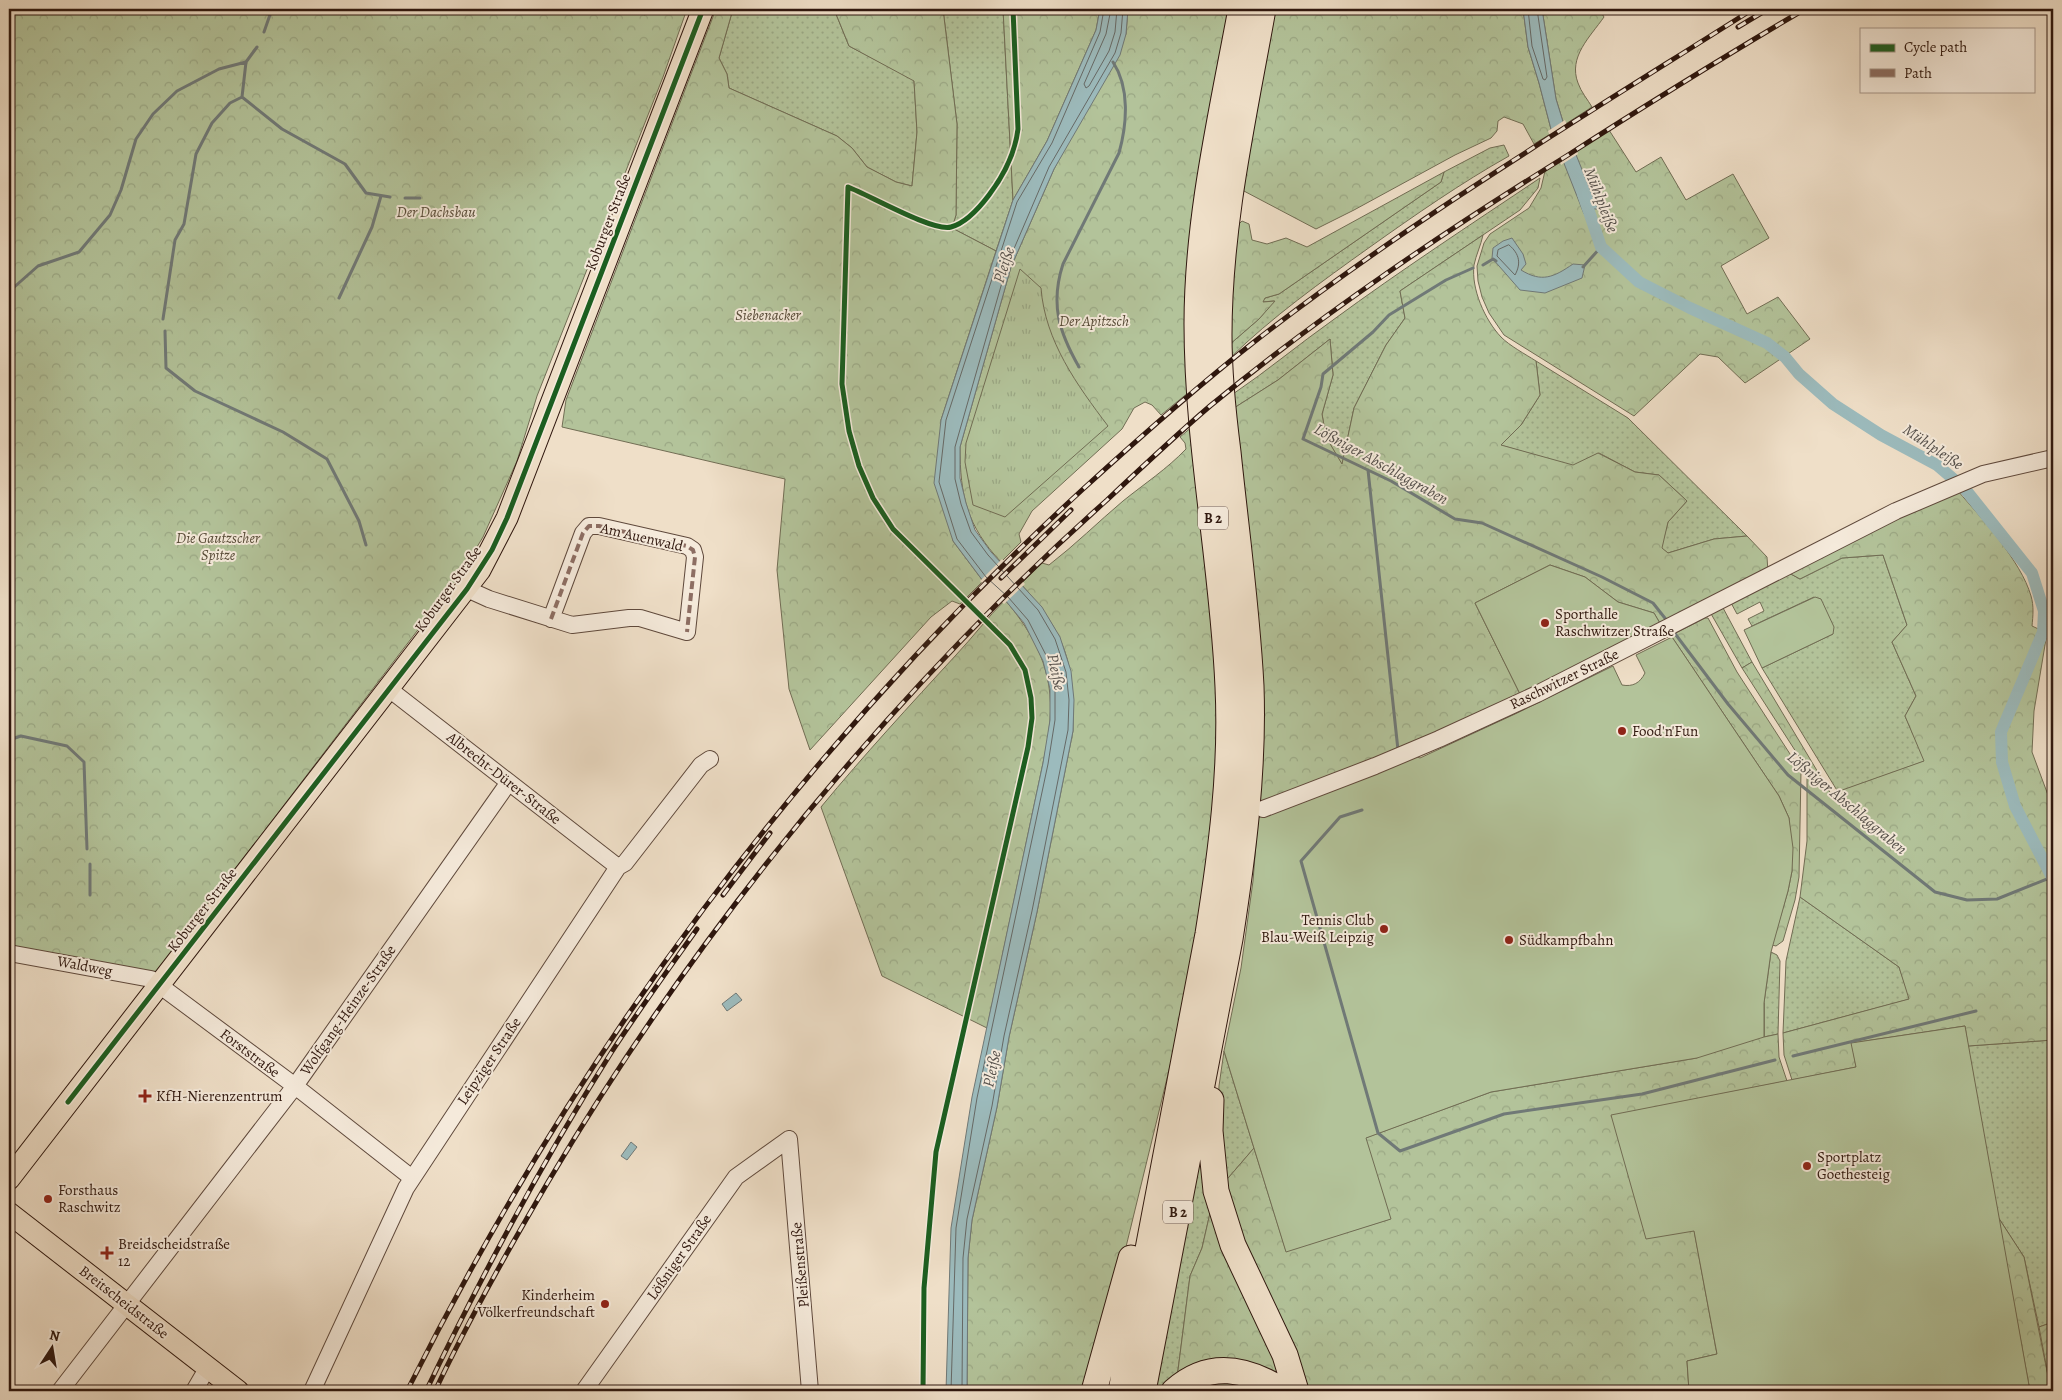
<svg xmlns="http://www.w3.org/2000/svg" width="2062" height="1400" font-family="Alegreya,serif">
  <defs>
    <pattern id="grass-dots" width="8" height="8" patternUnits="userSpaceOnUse" patternTransform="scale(1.25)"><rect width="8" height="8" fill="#b3c39a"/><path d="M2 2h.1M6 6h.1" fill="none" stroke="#9aa784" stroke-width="1.8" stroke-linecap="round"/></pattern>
    <pattern id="forest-crowns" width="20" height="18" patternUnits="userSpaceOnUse" patternTransform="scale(1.25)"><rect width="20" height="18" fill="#b3c39a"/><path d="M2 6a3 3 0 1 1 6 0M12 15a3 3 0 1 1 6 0" fill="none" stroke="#9aa784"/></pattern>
    <pattern id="park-tufts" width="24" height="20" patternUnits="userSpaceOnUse" patternTransform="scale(1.25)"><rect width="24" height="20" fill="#b3c39a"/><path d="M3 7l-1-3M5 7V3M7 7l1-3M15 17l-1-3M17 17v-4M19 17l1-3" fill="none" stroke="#9aa784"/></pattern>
    <pattern id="garden-furrows" width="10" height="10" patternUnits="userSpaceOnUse" patternTransform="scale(1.25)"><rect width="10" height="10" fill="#b3c39a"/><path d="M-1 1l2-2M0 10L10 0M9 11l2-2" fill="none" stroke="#9aa784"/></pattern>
  </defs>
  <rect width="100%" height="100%" fill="#efdfc8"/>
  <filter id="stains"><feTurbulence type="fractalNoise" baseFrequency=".004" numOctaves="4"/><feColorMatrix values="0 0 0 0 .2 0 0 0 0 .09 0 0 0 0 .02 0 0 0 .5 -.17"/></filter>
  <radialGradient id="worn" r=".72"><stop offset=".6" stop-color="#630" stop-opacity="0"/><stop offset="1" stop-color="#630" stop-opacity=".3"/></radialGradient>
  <path fill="url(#grass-dots)" stroke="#716d54" d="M 733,9 L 834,9 L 849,46 L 914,80 L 917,132 L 912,186 L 896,182 L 867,167 L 852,148 L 837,136 L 729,88 L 727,74 L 719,58 Z
    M 943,9 L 1003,9 L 1013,200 L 996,251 L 952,228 L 956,215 L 957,124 Z
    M 1504,145 L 1509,156 C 1461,183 1415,215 1370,247 C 1321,282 1272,317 1230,358 L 1229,345 L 1259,319 L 1274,301 L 1262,302 L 1265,298 L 1279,294 L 1441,182 L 1444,172 L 1490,148 Z
    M 1540,178 L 1538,188 L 1520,210 L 1400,291 L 1405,318 L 1386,345 L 1354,408 L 1342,465 L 1326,437 L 1322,414 L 1333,375 L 1330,339 L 1278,380 L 1234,408 L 1233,394 C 1267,371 1299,344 1333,320 C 1401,270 1470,225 1540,178 Z
    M 1536,361 L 1628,418 L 1747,536 L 1714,539 L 1668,553 L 1661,548 L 1668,522 L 1687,501 L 1659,475 L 1635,472 L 1599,453 L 1573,466 L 1500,445 L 1521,425 L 1540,395 Z
    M 1883,555 L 1907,625 L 1892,642 L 1916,696 L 1905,716 L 1925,761 L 1838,792 L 1762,668 L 1833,634 L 1814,597 L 1752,626 L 1748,619 L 1764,611 L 1760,602 L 1737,614 L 1730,601 L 1789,573 L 1800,579 L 1842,558 Z
    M 1722,606 L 1752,662 L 1742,668 L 1710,612 Z
    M 1800,897 L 1899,967 L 1910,999 L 1783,1033 L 1786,961 Z
    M 1771,952 L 1777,955 L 1780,961 L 1778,1034 L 1764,1037 L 1764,1003 Z
    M 2053,1040 L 2053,1322 L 2039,1327 L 2024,1257 L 1998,1217 L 1968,1046 Z
    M 1224,1051 L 1254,1148 L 1223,1184 L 1217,1126 L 1219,1086 Z
    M 1200,1137 L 1213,1200 L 1202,1248 L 1190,1276 L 1177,1378 L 1163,1391 L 1152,1391 Z"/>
  <path fill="url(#forest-crowns)" stroke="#716d54" d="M 9,9 L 638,9 L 644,15 L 657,9 L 687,9 L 663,77 L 537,396 L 517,461 L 483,537 L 460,575 L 404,648 L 151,979 L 9,953 Z
    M 716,9 L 733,9 L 719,58 L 727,74 L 729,88 L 837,136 L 852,148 L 867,167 L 896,182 L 912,186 L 917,132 L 914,81 L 849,46 L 834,9 L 943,9 L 957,124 L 956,215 L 952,228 L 996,251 L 941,420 L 953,541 L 983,581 L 960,604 L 952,601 L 931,617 L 810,750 L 789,689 L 777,570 L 785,479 L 562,427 L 566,400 Z
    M 1003,9 L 1100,9 L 1096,30 L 1047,141 L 1013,200 Z
    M 1128,9 L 1231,9 L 1189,392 L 1161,415 L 1152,405 L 1145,402 L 1134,408 L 1122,429 L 1032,511 L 1019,534 L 1021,542 L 1001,562 C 967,526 960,496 960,447 L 1011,267 L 1054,169 L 1126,34 Z
    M 1273,9 L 1523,9 L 1528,47 L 1539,83 L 1552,133 L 1534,144 L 1523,124 L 1504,117 L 1498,121 L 1497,131 L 1491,138 L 1455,155 L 1354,210 L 1316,229 L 1242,190 Z
    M 1542,9 L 1599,9 L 1604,17 C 1590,37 1568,57 1578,83 C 1581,92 1588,100 1592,107 L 1564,125 L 1556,99 Z
    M 1609,130 L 1636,172 L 1661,157 L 1686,200 L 1733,174 L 1769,238 L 1721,266 L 1747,314 L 1778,297 L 1810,339 L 1745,383 L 1718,357 L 1700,354 L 1634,416 L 1504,335 L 1489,313 L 1482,297 L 1478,281 L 1477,266 L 1484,243 L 1490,234 L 1529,208 L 1541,188 L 1545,171 Z
    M 1444,172 L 1441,182 L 1279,294 L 1265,298 L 1263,302 L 1275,301 L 1259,319 L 1229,345 L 1229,312 L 1237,226 L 1242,221 L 1249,224 L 1252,240 L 1267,244 L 1286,238 L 1307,247 Z
    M 1483,235 C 1481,245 1476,255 1474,265 C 1471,289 1485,320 1501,337 C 1510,346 1525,354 1536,361 L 1540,395 L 1521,425 L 1501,445 L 1573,465 L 1598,453 L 1635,472 L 1659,475 L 1687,501 L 1668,522 L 1662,548 L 1668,553 L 1714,539 L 1747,536 L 1767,557 L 1768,572 L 1661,625 L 1654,613 L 1618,602 L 1585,577 L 1550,565 L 1475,603 L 1521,696 L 1269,802 L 1259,801 L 1234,408 L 1278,380 L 1330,339 L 1333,375 L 1322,414 L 1326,437 L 1342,464 L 1354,408 L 1386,345 L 1405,318 L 1400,291 Z
    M 1193,426 L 1220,666 L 1219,797 L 1199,947 L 1124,1255 L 1086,1391 L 967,1391 L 968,1258 L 972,1220 L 997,1107 L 1009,1037 L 1037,912 L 1073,731 C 1075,663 1066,634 1021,584 L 1042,563 L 1049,565 C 1075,545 1098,522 1123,501 C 1144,484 1167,469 1186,449 L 1185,443 L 1180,437 Z
    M 1958,491 C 1982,519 2021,561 2031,596 C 2034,606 2033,616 2032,626 L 2047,633 L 2034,711 L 2032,752 L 2048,795 L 2053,802 L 2053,1040 L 1968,1046 L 1965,1026 L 1852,1043 L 1856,1067 L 1792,1080 L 1784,1055 L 1783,1033 L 1909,999 L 1899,967 L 1800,897 L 1807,841 L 1807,769 L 1742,668 L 1752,662 L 1831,794 L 1924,761 L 1905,716 L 1916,696 L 1892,642 L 1907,625 L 1883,555 L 1842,558 L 1800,579 L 1789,573 L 1897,516 Z
    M 1005,600 C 1035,635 1054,672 1050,720 C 1049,734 1046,749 1043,763 L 987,1028 L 882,976 L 821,807 C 864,755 910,705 956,655 C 973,637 987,618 1005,600 Z
    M 1705,618 L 1708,618 L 1737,672 L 1801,771 L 1799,877 L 1795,900 L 1783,941 L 1776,946 L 1772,945 L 1788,891 L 1792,871 L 1789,818 L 1779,796 L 1672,637 L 1672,635 Z
    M 1764,1003 L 1764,1037 L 1778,1034 L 1779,1057 L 1787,1081 L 1611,1116 L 1694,1230 L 1717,1354 L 1687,1361 L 1689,1391 L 1307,1391 L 1239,1235 L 1223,1184 L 1254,1148 L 1286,1251 L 1390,1219 L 1365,1138 L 1491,1092 L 1697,1058 Z
    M 1213,1200 L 1286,1383 L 1177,1378 L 1190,1276 L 1202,1248 Z
    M 1998,1217 L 2024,1257 L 2051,1391 L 2030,1391 Z
    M 1222,1380 L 1267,1391 L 1183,1391 Z"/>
  <path fill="url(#park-tufts)" stroke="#716d54" d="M 1020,269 L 1041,288 C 1045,341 1077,385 1108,426 L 1005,517 L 973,505 L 965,462 L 966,443 Z"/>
  <path fill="url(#garden-furrows)" stroke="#716d54" d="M 2053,1322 L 2053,1391 L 2051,1391 L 2039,1327 Z"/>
  <path fill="#b3c39a" stroke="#716d54" d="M 1550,565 L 1585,577 L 1618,602 L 1654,613 L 1661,625 L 1521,696 L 1475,603 Z
    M 1815,597 L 1821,599 L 1834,627 L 1833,634 L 1762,668 L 1744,630 Z
    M 1672,637 L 1779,796 L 1789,818 L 1793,848 L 1792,871 L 1788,891 L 1771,952 L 1764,1003 L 1764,1037 L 1697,1058 L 1491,1092 L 1366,1138 L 1391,1219 L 1286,1252 L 1224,1051 L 1241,968 L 1253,881 L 1258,818 L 1271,811 L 1413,755 L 1420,758 L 1515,714 L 1613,666 L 1622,685 C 1633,687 1640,683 1645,673 L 1636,655 Z
    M 1965,1026 L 2030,1391 L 1689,1391 L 1687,1361 L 1717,1354 L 1694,1231 L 1646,1239 L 1611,1115 L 1856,1067 L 1851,1043 Z"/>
  <path fill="#9cbbbd" stroke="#707977" d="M 1100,9 L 1128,9 L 1126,34 L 1120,55 L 1054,169 L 1011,267 L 960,447 L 960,478 L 966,503 L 975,530 L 991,552 L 1042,607 L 1060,637 L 1071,671 L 1074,700 L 1073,731 L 1037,912 L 1009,1037 L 997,1107 L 972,1220 L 968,1258 L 967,1391 L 946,1391 L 951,1228 L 972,1097 L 1043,763 L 1050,720 L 1050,689 L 1043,661 L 1024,623 L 1005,600 L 983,581 L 953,541 L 934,483 L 941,420 L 1013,200 L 1047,141 L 1096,30 Z
    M 1523,9 L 1542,9 L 1556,99 L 1564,125 L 1598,209 L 1589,209 L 1584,214 L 1552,133 L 1539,83 L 1528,47 Z
    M 1512,238 L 1523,254 L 1526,264 L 1521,270 C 1542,283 1554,277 1573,264 L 1585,265 L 1582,278 L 1545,293 L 1520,290 L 1492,258 L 1493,248 L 1503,241 Z
    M 736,993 L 742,1000 L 727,1011 L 722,1004 Z
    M 631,1142 L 637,1147 L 627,1160 L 621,1156 Z"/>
  <path fill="#efdfc8" d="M 1565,120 L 1578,154 L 1561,165 L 1548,131 Z
    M 1002,559 L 1025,584 L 1004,604 L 980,581 Z"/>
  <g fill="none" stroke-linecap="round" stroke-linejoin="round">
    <path stroke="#666966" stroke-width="1" d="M 1111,9 L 1106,34 L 1084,84 L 1086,88 L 1089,86 L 1109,51 L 1115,32 L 1117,9
      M 1528,9 L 1532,46 L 1543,79 L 1545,80 L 1547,77 L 1537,9
      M 1509,245 C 1520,254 1521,264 1515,275 L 1497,256 L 1498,250 Z
      M 951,1391 L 956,1228 L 977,1098 L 1048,764 L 1055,720 L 1055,689 L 1048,659 L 1028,620 L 1008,597 L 986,577 L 957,539 L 939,482 L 946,420 L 1017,202 L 1052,143 L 1100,32 L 1104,9
      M 962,1391 L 963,1258 L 967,1219 L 992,1106 L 1004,1036 L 1032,911 L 1068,730 L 1069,700 L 1066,672 L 1055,639 L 1038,610 L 988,555 L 971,532 L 961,504 L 955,479 L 955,447 L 1007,265 L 1049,167 L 1115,53 L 1121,33 L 1123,9"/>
    <path stroke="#707977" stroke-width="3" d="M 264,32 L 272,9
      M 242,97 L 282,129 L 345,164 L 366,193 L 390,197
      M 405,198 L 420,198
      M 1483,265 L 1493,259 L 1496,261
      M 1583,267 L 1601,247
      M 1473,268 L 1446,280 L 1389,315 L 1373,332 L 1323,374 L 1321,387 L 1303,439 L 1391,481 L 1455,519 L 1482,523 L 1602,577 L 1653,603 L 1668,622
      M 12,289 L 38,266 L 79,252 L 110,215 L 121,190 L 136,139 L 153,114 L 177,91 L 219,69 L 246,62 L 257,47
      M 339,298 L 372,227 L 381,196
      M 163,319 L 175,240 L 184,224 L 196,154 L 212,123 L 230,103 L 242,97 L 246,62
      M 165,331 L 166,368 L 195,391 L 283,432 L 327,459 L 359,521 L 366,545
      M 1079,367 C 1059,332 1050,304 1063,264 L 1119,153 C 1127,124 1130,88 1113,62
      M 1368,470 L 1398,750
      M 1673,631 L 1728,704 L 1788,775 L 1935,892 L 1967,900 L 1997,899 L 2052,877
      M 9,740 L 21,736 L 67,746 L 84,762 L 87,849
      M 1362,810 L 1340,817 L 1301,861 L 1378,1133 L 1400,1151 L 1504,1114 L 1642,1094 L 1775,1060
      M 90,864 L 90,895
      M 1793,1056 L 1976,1011"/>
    <path stroke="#9cbbbd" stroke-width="12" d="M 1583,194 L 1601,247 L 1639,282 L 1690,308 L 1767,343 L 1785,357 L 1799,374 L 1833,404 L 1881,435 L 1937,465 L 1965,489 L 2032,573 L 2044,611 L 2043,632 L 2001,732 L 2002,762 L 2015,806 L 2053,879"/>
    <defs>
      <path id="minor" d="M 467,589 L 489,599 L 572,625 L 629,618 L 640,618 L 687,632 L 695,557 L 693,550 L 687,546 L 599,526 L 589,526 L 583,533 L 551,619
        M 389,689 L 618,867
        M 1263,809 L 1375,766 L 1439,739 L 1537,694 L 1896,511 L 1983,474 L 2053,458
        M 9,953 L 151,979 L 295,1086 L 412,1178
        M 789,1139 L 810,1391
        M 60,1391 L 295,1086 L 509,782
        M 194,1391 L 208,1367
        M 312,1391 L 406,1188 L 618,867 L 625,863 L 701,765 L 710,759
        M 584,1391 L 736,1177 L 789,1139"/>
      <path id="major" d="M 9,1179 L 480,570 L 507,518 L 703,9
        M 9,1213 L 238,1391"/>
      <path id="highway" d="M 1211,1100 L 1210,1131 L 1216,1191 L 1233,1245 L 1285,1355 L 1296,1391
        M 1094,1391 L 1131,1258
        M 1121,1391 L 1208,934 C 1221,853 1232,770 1228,687 C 1223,566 1197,445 1197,324 C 1197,218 1222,112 1241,9
        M 1143,1391 L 1230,939 C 1243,855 1254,771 1251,686 C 1247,608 1236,530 1228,452 C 1223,413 1219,374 1219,335 C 1219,225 1244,116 1263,9
        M 1174,1391 C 1209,1360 1247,1368 1283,1391"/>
    </defs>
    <use href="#minor" stroke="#5f493c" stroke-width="18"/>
    <use href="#major" stroke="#2f170e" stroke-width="23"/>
    <use href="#highway" stroke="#2f170e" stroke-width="27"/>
    <use href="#minor" stroke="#f5eadb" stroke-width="16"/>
    <use href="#major" stroke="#efdfc8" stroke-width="21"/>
    <use href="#highway" stroke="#efdfc8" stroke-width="25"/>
    <defs>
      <path id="rail" d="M 1738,27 L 1768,9
        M 1001,578 L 1071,510
        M 723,895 L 770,833
        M 407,1391 C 579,1048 800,750 1082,490 C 1138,439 1194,389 1254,342 C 1412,219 1584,116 1753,9
        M 426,1391 C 482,1275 542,1162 611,1053 C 638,1011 668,970 697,929
        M 435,1391 C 469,1319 508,1250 548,1182 C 673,971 826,775 999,602 C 1034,567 1070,533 1107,500 C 1141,468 1175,436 1210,406 C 1323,313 1444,232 1568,155 C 1646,105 1725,56 1805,9"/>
    </defs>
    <use href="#rail" stroke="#2f170e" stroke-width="5"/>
    <use href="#rail" stroke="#f5eadb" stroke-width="3" stroke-dasharray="9" stroke-linecap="butt"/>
    <path stroke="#8d6e63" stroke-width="4" stroke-dasharray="8 4" stroke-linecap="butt" d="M 551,619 L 583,533 L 589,526 L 599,526 L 687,546 L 693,550 L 695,557 L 687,632"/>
    <defs>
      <path id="cycleway" d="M 68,1102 L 467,589 L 492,550 L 507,518 L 703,9
        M 923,1391 L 924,1288 L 936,1152 L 1028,747 L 1032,718 L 1031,698 L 1025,670 L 1010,645 L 893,529 L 873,498 L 859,466 L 849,431 L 842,384 L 848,187 C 869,195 933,232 951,227 C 966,223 980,207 989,195 C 1004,175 1015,154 1018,129 L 1013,9"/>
    </defs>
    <use href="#cycleway" stroke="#f5eadb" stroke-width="8"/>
    <use href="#cycleway" stroke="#1b5e20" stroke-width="5"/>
  </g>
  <g fill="#8f2418" stroke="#f5eadb" stroke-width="2">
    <circle cx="1545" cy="623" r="5"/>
    <circle cx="1622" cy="731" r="5"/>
    <circle cx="1384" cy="929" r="5"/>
    <circle cx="1509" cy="940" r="5"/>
    <path d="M142.5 1088.5h5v5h5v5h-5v5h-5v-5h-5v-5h5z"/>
    <circle cx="1807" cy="1166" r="5"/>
    <circle cx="48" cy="1199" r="5"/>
    <path d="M104.5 1245.5h5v5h5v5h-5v5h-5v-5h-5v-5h5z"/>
    <circle cx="605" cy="1304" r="5"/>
  </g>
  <g text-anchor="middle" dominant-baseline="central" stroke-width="4" stroke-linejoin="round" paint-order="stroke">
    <g fill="#f5eadb" stroke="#6a564c" stroke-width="1">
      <rect x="1198" y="506.5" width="30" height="23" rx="4"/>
      <rect x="1163" y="1200.5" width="30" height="23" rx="4"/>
    </g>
    <g font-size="14" font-weight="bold" fill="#2f170e">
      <text x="1213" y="518">B 2</text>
      <text x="1178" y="1212">B 2</text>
    </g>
    <g font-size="15" font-style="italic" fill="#574b38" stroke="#f5eadb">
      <text x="436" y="212">Der Dachsbau</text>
      <text x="768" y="315">Siebenacker</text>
      <text x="1094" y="321">Der Apitzsch</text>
      <text x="218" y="538">Die Gautzscher<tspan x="218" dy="17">Spitze</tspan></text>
    </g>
    <g font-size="15" fill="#2f170e" stroke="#f5eadb">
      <text transform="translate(608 222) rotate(-69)">Koburger Straße</text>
      <text transform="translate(642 537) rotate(13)">Am Auenwald</text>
      <text transform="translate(448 589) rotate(-54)">Koburger Straße</text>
      <text transform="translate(1564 679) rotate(-26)">Raschwitzer Straße</text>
      <text transform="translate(504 778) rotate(38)">Albrecht-Dürer-Straße</text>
      <text transform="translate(202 910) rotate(-52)">Koburger Straße</text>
      <text transform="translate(85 966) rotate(11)">Waldweg</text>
      <text transform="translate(348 1010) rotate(-55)">Wolfgang-Heinze-Straße</text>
      <text transform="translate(250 1053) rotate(37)">Forststraße</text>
      <text transform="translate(489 1061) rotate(-56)">Leipziger Straße</text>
      <text transform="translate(679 1257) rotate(-55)">Lößniger Straße</text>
      <text transform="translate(800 1265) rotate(-95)">Pleißenstraße</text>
      <text transform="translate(124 1302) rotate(38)">Breitscheidstraße</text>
    </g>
    <g font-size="15" fill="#2f170e" stroke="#f5eadb" text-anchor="start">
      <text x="1555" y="614">Sporthalle<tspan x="1555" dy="17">Raschwitzer Straße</tspan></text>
      <text x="1632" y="731">Food'n'Fun</text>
      <text x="1374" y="920" text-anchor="end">Tennis Club<tspan x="1374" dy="17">Blau-Weiß Leipzig</tspan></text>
      <text x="1519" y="940">Südkampfbahn</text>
      <text x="156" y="1096">KfH-Nierenzentrum</text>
      <text x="1817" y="1157">Sportplatz<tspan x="1817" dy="17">Goethesteig</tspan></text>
      <text x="58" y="1190">Forsthaus<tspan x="58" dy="17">Raschwitz</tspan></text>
      <text x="118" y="1244">Breidscheidstraße<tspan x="118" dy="17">12</tspan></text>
      <text x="595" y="1295" text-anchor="end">Kinderheim<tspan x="595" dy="17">Völkerfreundschaft</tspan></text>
    </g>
    <g font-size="16" font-style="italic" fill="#55504b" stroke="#f5eadb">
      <text transform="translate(1601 200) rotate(69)">Mühlpleiße</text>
      <text transform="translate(1004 265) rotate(-72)">Pleiße</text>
      <text transform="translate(1933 447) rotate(34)">Mühlpleiße</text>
      <text transform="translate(1381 464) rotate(29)">Lößniger Abschlaggraben</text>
      <text transform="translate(1056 672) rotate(78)">Pleiße</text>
      <text transform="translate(1847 803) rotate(40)">Lößniger Abschlaggraben</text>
      <text transform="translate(992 1069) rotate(-78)">Pleiße</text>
    </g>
  </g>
  <rect width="2062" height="1400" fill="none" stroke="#efdfc8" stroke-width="30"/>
  <rect x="10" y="10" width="2042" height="1380" fill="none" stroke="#2f170e" stroke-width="2.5"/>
  <rect x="15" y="15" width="2032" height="1370" fill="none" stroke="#2f170e"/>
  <rect x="1860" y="28" width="175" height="65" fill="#f5eadb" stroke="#a69689"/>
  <rect x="1870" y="44" width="25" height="8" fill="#1b5e20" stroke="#a69689"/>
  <text x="1904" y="52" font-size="15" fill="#2f170e">Cycle path</text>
  <rect x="1870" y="69" width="25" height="8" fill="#8d6e63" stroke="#a69689"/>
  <text x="1904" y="78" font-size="15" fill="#2f170e">Path</text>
  <g transform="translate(52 1348) rotate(12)" stroke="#f5eadb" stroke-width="4" paint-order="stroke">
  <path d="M0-4L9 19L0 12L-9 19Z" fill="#2f170e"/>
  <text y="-8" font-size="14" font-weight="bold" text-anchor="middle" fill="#2f170e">N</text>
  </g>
  <rect width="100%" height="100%" filter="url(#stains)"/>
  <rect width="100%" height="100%" fill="url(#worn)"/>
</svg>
